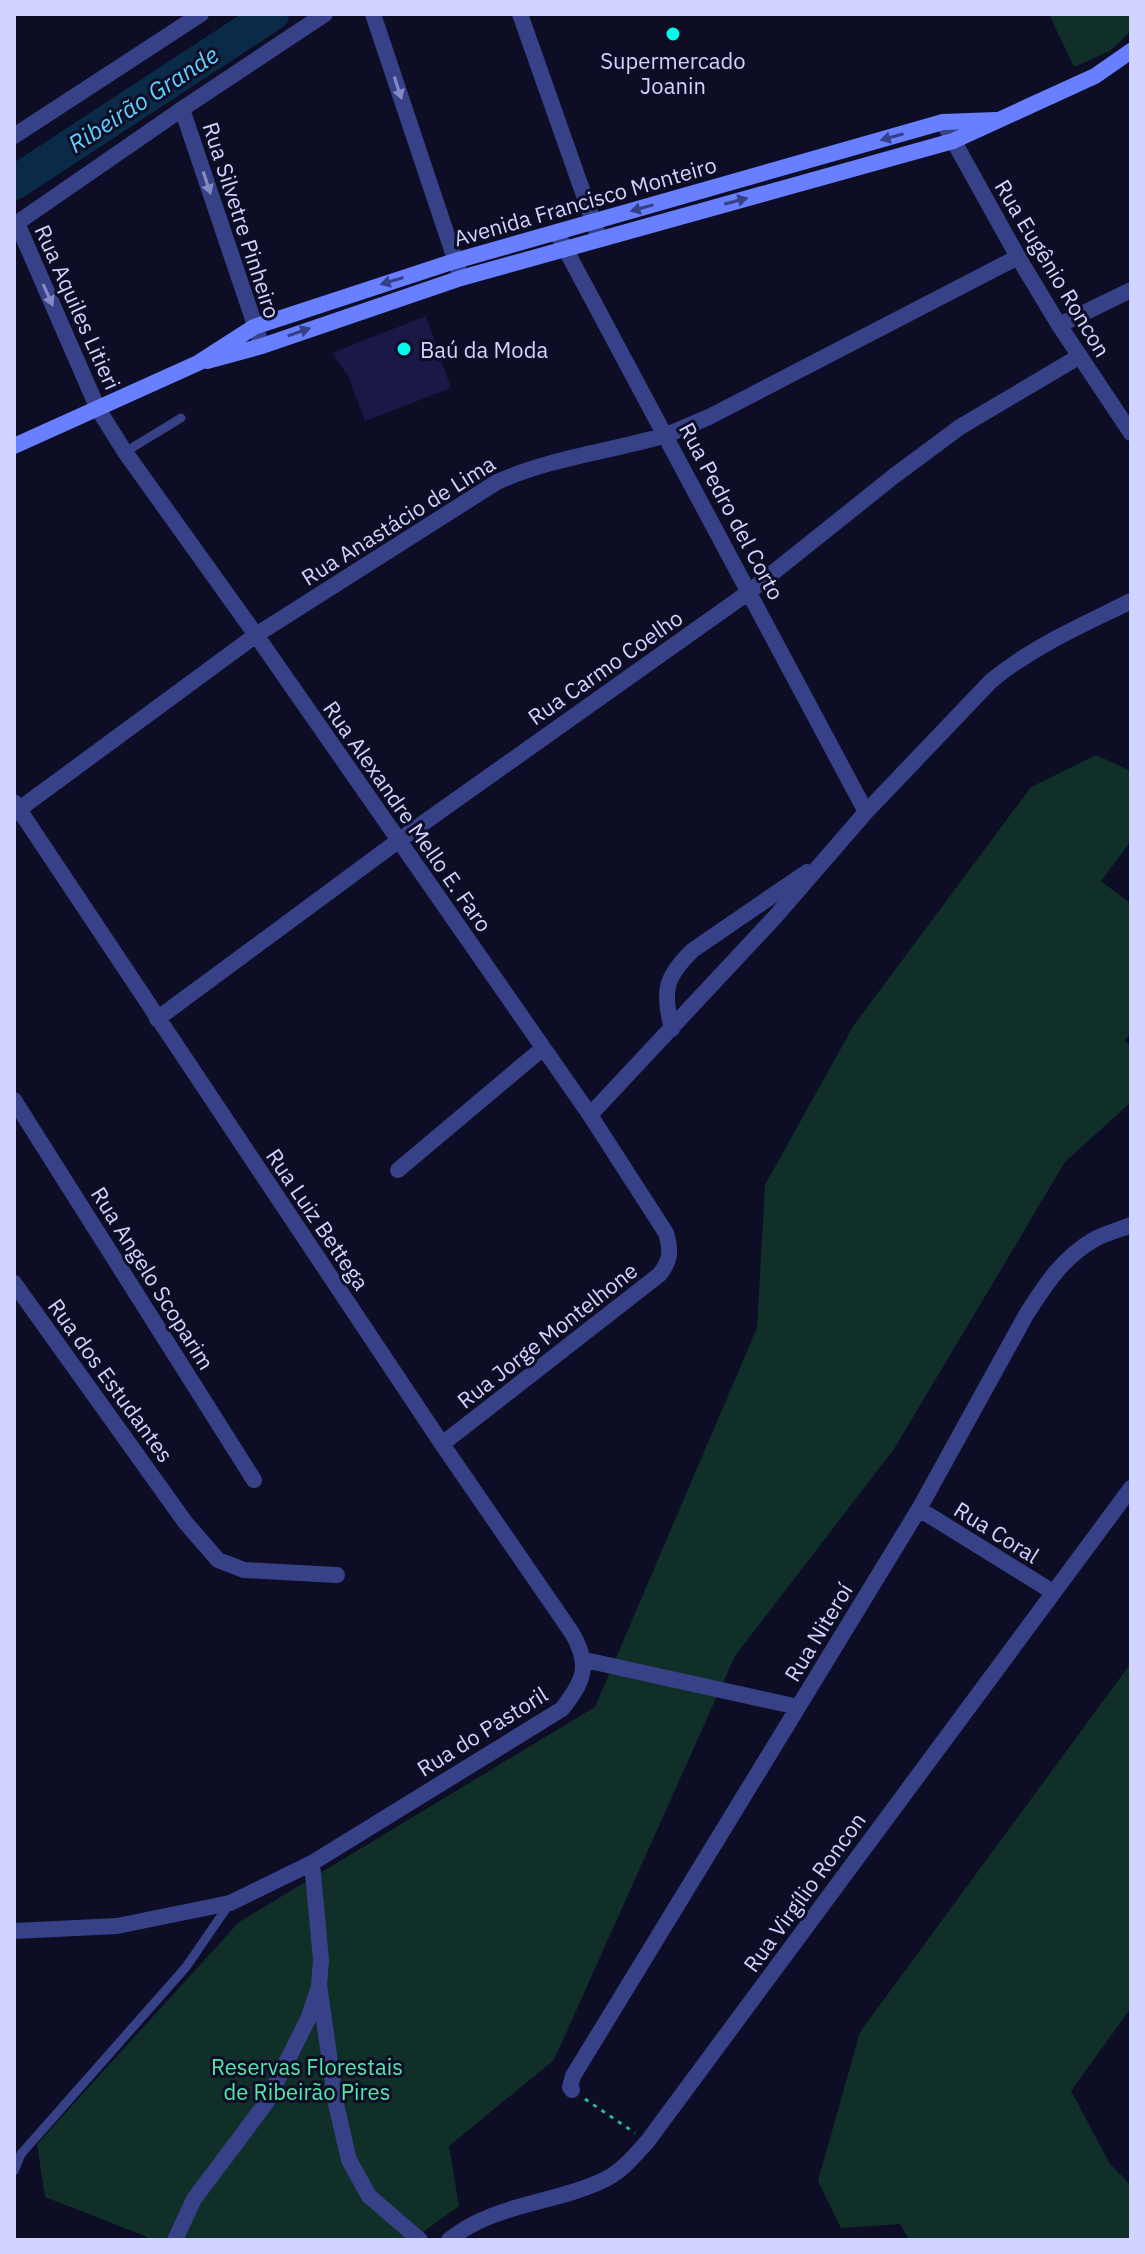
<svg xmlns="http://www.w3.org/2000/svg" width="1145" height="2254" font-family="'IBM Plex Sans',sans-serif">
  <rect width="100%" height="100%" fill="#0d0d25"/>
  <path fill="#102f29" d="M 1049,14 L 1131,14 L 1131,31 L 1110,51 L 1074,67 Z
    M 1096,755 L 1131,771 L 1131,841 L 1101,881 L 1131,904 L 1131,1034 L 1125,1040 L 1131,1048 L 1131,1102 L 1065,1162 L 894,1449 L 735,1656 L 554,2060 L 449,2146 L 459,2206 L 412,2240 L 149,2240 L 145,2236 L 45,2197 L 37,2144 L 239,1922 L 595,1707 L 757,1328 L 765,1185 L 854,1025 L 1031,787 Z
    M 1131,1663 L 1131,2008 L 1071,2091 L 1110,2164 L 1131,2185 L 1131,2240 L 909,2240 L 900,2224 L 841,2228 L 818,2181 L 860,2032 Z"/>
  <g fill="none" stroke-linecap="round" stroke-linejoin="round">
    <path stroke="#092b48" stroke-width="34" d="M 14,183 L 272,14"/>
  </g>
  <path fill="#1a1847" d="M 426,316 L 451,388 L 365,421 L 348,376 L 332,353 Z"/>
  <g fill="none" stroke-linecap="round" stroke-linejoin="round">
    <path stroke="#28bc99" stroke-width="3" stroke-dasharray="4 6" stroke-linecap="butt" d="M 585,2099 L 635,2133"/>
    <path stroke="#364187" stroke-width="9" d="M 125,452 L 181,418
      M 14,2171 L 21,2154 L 186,1967 L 230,1903"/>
    <path stroke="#364187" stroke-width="16" d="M 373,14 L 460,274
      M 520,14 L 598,235
      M 182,109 L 262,346
      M 14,136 L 201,14
      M 17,223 L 98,409 L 125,452 L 256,635 L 590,1115 L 666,1233 C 671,1250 671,1261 659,1275 L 442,1444
      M 559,237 L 866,812
      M 1059,325 L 1131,290
      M 14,802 L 442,1444 L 572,1633 C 591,1665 584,1681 562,1709 L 312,1863 L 230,1903 L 117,1926 L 14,1931
      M 14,813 L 256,635 L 497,482 C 550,458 607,452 663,436 C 678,431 694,423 709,417 L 1018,257
      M 157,1019 L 398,841 L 749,592 L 894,476 L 960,427 L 1080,356
      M 672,1029 C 662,991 665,977 693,950 L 807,872
      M 14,1100 L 254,1480
      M 590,1115 L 775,917 L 866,812 L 991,681 C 1033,646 1083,625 1131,601
      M 398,1170 L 542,1049
      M 14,1283 L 185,1522 L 218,1560 L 244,1570 L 337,1575
      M 919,1509 L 1053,1592
      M 585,1660 L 798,1707
      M 312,1863 L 321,1960 L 319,1985 L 336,2104 L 349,2160 L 369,2196 L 420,2240
      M 572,2090 L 570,2087 L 573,2076 L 919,1509 L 1026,1315 C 1045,1285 1063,1257 1095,1239 C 1106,1233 1119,1230 1131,1225
      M 175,2240 L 194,2199 L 266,2103 L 308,2019 L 318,1990
      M 449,2240 C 494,2203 555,2204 606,2179 C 622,2171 635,2155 647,2142 L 1131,1488"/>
    <path stroke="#364187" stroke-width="16" d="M 943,122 L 1018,257 L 1059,325 L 1131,433
      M 14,225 L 182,109 L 325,14"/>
    <path stroke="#687fff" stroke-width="16" d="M 207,361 L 262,346 L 461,278 L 953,141 L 1095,76 L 1131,51
      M 14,446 L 198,363 L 254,327 L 455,261 L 943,122 L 996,120"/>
  </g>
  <defs><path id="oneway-solid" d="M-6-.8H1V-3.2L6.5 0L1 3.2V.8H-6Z" transform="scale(2)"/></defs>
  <g fill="#848ac3">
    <use href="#oneway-solid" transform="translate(398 88) rotate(72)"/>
    <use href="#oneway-solid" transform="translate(207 183) rotate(72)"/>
    <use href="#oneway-solid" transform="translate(48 295) rotate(66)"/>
  </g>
  <g fill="#364087">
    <use href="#oneway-solid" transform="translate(892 137) rotate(164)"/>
    <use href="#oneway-solid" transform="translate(736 201) rotate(-15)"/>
    <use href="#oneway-solid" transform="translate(642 208) rotate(164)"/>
    <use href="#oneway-solid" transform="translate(392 281) rotate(163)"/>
    <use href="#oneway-solid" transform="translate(299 332) rotate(-19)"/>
  </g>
  <g fill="#00fcea" stroke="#0d0d25" stroke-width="3">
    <circle cx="673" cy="34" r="8"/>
    <circle cx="404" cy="349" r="8"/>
  </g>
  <g text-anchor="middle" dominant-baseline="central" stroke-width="6" stroke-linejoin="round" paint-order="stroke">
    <g font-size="22" fill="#d1d4ff" stroke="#0d0d25">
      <text x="673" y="60">Supermercado<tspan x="673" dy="25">Joanin</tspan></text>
      <text x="420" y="349" text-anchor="start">Baú da Moda</text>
    </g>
    <g font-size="22" fill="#d1d4ff" stroke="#0d0d25">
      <text transform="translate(585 201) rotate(-16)">Avenida Francisco Monteiro</text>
      <text transform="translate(242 220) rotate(72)">Rua Silvetre Pinheiro</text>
      <text transform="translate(1053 268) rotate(59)">Rua Eugênio Roncon</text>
      <text transform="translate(78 307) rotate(66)">Rua Aquiles Litieri</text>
      <text transform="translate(732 511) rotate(62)">Rua Pedro del Corto</text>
      <text transform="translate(398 520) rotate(-32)">Rua Anastácio de Lima</text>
      <text transform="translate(605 667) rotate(-35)">Rua Carmo Coelho</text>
      <text transform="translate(408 816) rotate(55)">Rua Alexandre Mello E. Faro</text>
      <text transform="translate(318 1219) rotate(56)">Rua Luiz Bettega</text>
      <text transform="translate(153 1278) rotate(58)">Rua Angelo Scoparim</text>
      <text transform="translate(547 1335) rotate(-38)">Rua Jorge Montelhone</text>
      <text transform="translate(111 1380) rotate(54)">Rua dos Estudantes</text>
      <text transform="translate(997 1532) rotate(32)">Rua Coral</text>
      <text transform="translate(818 1632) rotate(-59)">Rua Niteroí</text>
      <text transform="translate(482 1731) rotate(-32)">Rua do Pastoril</text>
      <text transform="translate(804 1892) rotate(-54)">Rua Virgílio Roncon</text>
    </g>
    <g font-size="22" fill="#57e6a9" stroke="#0d0d25">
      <text x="307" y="2066">Reservas Florestais<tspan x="307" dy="25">de Ribeirão Pires</tspan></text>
    </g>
    <g font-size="24" font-style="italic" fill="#5fd1ff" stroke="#0d0d25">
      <text transform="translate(143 99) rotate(-33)">Ribeirão Grande</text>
    </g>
  </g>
  <rect width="1145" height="2254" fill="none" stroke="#d1d4ff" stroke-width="32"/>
</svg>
